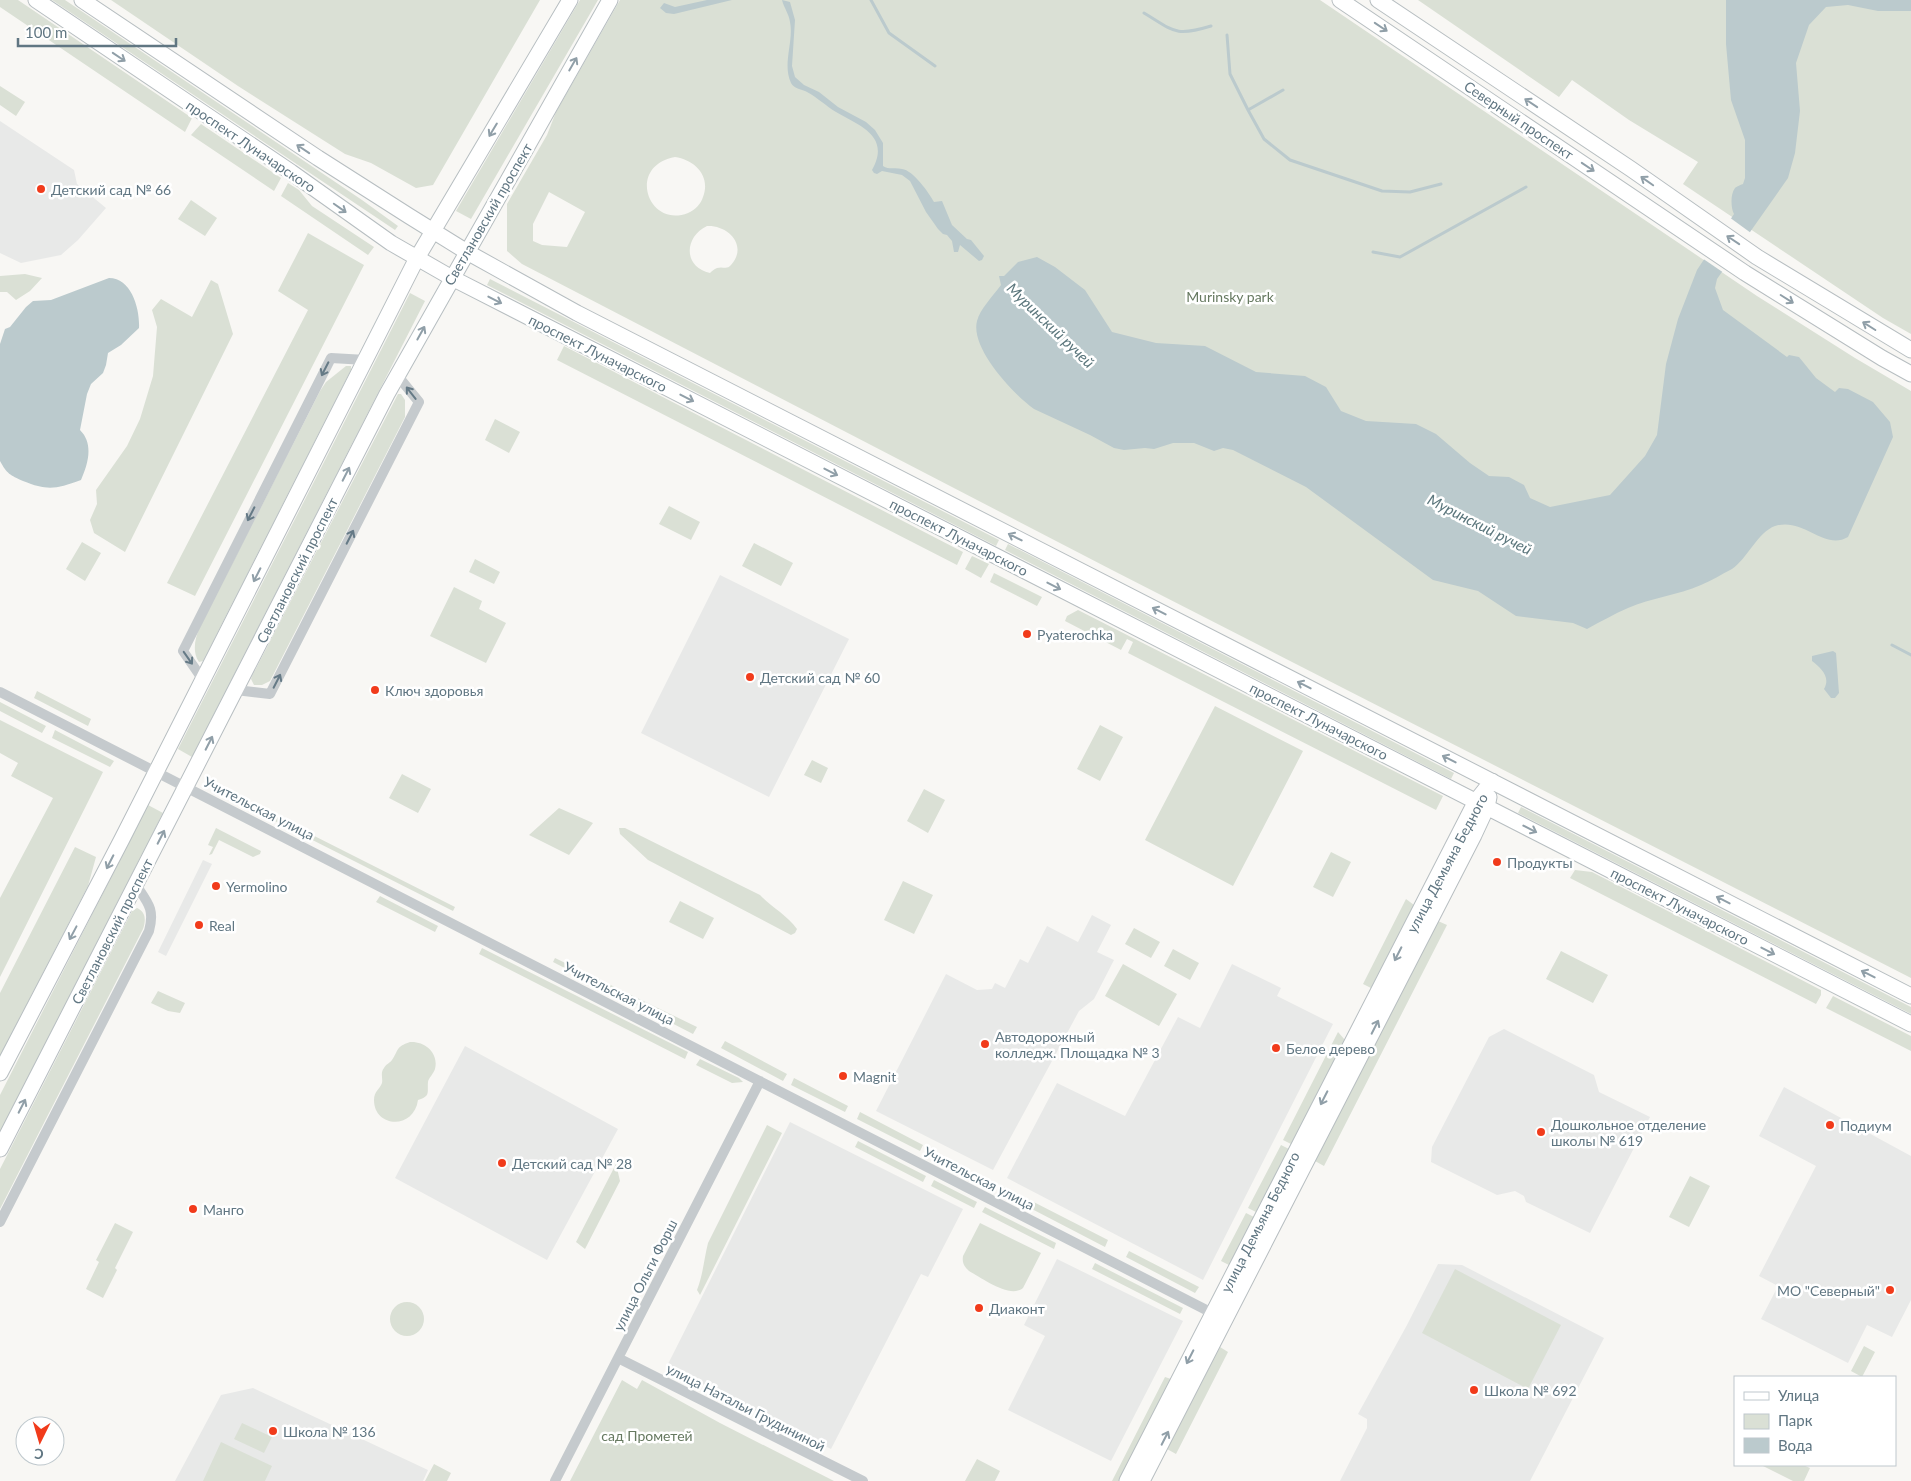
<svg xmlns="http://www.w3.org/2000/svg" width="1911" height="1481" font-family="Lato,sans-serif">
  <rect width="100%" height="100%" fill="#f8f7f4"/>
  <path fill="#e8e9e8" d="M 0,121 L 74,170 L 77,184 L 106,208 L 78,240 L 61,255 L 21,263 L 0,253 Z
    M 720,575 L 849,639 L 769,797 L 641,733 Z
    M 203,860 L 212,864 L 166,956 L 158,952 Z
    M 1092,915 L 1111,925 L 1097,952 L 1114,960 L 1094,999 L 1079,1011 L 993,1170 L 876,1111 L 946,974 L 977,990 L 992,989 L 995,983 L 1005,988 L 1020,959 L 1028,963 L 1047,926 L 1078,942 Z
    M 1232,964 L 1281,988 L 1277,996 L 1333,1024 L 1203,1280 L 1007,1178 L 1057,1083 L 1125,1116 L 1178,1017 L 1200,1028 Z
    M 1504,1029 L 1594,1075 L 1599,1092 L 1650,1117 L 1590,1233 L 1526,1202 L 1524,1196 L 1515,1191 L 1497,1195 L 1431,1162 L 1432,1147 L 1489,1037 Z
    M 465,1046 L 618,1129 L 547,1260 L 395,1178 Z
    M 1784,1087 L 1911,1156 L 1911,1300 L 1892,1337 L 1867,1325 L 1848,1363 L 1761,1319 L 1778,1286 L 1759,1276 L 1816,1166 L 1759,1136 Z
    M 790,1122 L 963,1209 L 928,1277 L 921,1274 L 831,1449 L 667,1366 Z
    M 1057,1259 L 1183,1321 L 1111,1461 L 1008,1410 L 1045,1336 L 1024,1325 Z
    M 1438,1264 L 1462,1265 L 1604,1338 L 1530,1481 L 1340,1481 L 1367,1428 L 1367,1419 L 1358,1414 L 1407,1325 Z
    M 253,1388 L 428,1470 L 423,1481 L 175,1481 L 221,1395 Z"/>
  <path fill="#dae0d5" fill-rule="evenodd" d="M 0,0 L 18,0 L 192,118 L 185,132 L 0,7 Z
    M 52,0 L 65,0 L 362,200 L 398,226 L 395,230 Z
    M 111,0 L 540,0 L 433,185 L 416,188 L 371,163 L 345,154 L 238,86 Z
    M 580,0 L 598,0 L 471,219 L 456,211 Z
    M 620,0 L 1320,0 L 1757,296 L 1855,358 L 1911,391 L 1911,978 L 1112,570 L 522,264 L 507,251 L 507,204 L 547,135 L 556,112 ZM 675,157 C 695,160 711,176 703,197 C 701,204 695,210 688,213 C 648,229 626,166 675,157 ZM 549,192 L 585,212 L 567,247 L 542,245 L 533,241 L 533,224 ZM 707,226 C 729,225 748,246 731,265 C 727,270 723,266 717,268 C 714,269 712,271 710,273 C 683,267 684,237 707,226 Z
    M 1418,0 L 1911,0 L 1911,334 L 1883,318 L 1683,184 L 1698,162 L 1629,120 L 1572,80 L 1559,97 Z
    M 0,86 L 25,102 L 16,116 L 0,105 Z
    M 201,124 L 281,178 L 274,191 L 191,135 Z
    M 288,183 L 299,190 L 312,206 L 374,247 L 368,255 L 281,196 Z
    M 191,200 L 217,218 L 205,236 L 178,219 Z
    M 308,233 L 364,265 L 195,596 L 167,583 L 308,310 L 278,291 Z
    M 25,274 L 42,278 L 30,291 L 16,300 L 7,292 L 0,292 L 0,276 Z
    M 490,279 L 999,540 L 996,546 L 487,285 Z
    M 211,280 L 218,284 L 233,334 L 125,552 L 94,533 L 90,520 L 97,504 L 96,490 L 127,446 L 140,419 L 153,376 L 157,327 L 152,310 L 161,299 L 192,317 Z
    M 410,293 L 425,301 L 192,757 L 178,749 Z
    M 564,346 L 963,552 L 957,565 L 557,360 Z
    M 346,366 L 351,366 L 351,370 L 203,661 L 199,662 C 192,652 195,639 199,629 L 320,391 L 326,382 Z
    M 398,394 L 401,394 L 405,400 L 405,417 L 270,681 L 262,685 L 254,685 L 251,679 L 252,676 Z
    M 495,419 L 520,432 L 509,453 L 485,440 Z
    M 669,506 L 700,522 L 691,540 L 659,524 Z
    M 82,542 L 101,553 L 85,581 L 66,569 Z
    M 754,543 L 793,563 L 781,586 L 742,566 Z
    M 1008,544 L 1454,773 L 1451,779 L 1005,550 Z
    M 972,556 L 989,564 L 981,578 L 965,569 Z
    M 475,559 L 500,572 L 494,584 L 469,572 Z
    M 994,573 L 1042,597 L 1037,606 L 990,582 Z
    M 454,587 L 482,601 L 479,609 L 506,623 L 486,663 L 430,636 Z
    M 1078,610 L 1443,796 L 1436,810 L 1128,653 L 1133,642 L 1127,639 L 1121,650 L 1065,621 L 1067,616 Z
    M 37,691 L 91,719 L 88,726 L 34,698 Z
    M 0,702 L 46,726 L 42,733 L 0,711 Z
    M 1215,706 L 1303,751 L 1233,886 L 1145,840 Z
    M 0,720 L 103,772 L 0,977 L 0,898 L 53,798 L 11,776 L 18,763 L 0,753 Z
    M 1100,725 L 1123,737 L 1100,781 L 1077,769 Z
    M 55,730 L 114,761 L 110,767 L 52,738 Z
    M 812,760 L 828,768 L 821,783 L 804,775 Z
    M 402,774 L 431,789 L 418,813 L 389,798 Z
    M 924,789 L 945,800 L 928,833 L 907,821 Z
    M 237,797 L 455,907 L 453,911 L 235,801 Z
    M 148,805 L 163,813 L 0,1132 L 0,1095 Z
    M 1521,807 L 1911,1007 L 1911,1014 L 1518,813 Z
    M 559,808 L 593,823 L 569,855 L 529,835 Z
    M 216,828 L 261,851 L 260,854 L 253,857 L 219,840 L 212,854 L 209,855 L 213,847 L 208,845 Z
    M 619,828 L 625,828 L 760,895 C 771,907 787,915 797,929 L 795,933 L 791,935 L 648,860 L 620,834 Z
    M 75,847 L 96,857 L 88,886 L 0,1056 L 0,993 Z
    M 1331,852 L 1351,862 L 1333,897 L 1313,887 Z
    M 1575,870 L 1592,872 L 1821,990 L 1821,995 L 1816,1004 L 1570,878 Z
    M 903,881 L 933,895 L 914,934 L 884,920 Z
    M 380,896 L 438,926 L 435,932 L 376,902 Z
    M 1406,899 L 1414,905 L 1371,988 L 1363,984 Z
    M 680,901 L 714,918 L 703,939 L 669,922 Z
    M 137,908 C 146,912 146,920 143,929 L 0,1209 L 0,1169 L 132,911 Z
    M 1438,921 L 1447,925 L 1324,1166 L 1315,1161 Z
    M 1134,928 L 1160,942 L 1151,958 L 1125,944 Z
    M 482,948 L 688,1052 L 685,1059 L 479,954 Z
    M 1173,949 L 1199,963 L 1190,980 L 1164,966 Z
    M 1561,951 L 1608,975 L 1593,1003 L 1546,979 Z
    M 555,958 L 697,1027 L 693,1034 L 553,962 Z
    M 1123,964 L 1177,994 L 1159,1026 L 1105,996 Z
    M 158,991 L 185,1003 L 180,1013 L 168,1011 L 151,1003 Z
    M 1833,996 L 1911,1036 L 1911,1051 L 1826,1008 Z
    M 1338,1032 L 1345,1040 L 1291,1144 L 1283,1140 Z
    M 725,1041 L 787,1074 L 783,1081 L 721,1048 Z
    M 410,1042 C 425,1041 439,1053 435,1069 C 434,1073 428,1079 428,1082 C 427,1092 431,1096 418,1100 C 414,1130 374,1128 374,1100 C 374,1091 380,1089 382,1083 C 383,1078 380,1073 384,1068 C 386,1064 390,1063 392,1060 C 399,1050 395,1047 410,1042 Z
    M 700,1059 L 739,1078 L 743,1082 L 732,1083 L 696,1065 Z
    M 794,1078 L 848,1106 L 845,1112 L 791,1085 Z
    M 860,1112 L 923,1145 L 920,1151 L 857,1119 Z
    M 767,1125 L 782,1133 L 700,1295 L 697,1290 C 703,1275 704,1259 708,1243 Z
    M 858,1141 L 926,1176 L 923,1182 L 855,1147 Z
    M 1281,1145 L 1289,1149 L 1256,1212 L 1248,1208 Z
    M 616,1164 L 620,1181 L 585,1249 L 576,1242 Z
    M 1690,1176 L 1710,1186 L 1689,1227 L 1669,1217 Z
    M 934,1180 L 977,1202 L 974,1208 L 931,1186 Z
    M 1004,1187 L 1108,1240 L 1105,1247 L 1001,1193 Z
    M 985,1207 L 1056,1243 L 1054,1249 L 982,1212 Z
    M 1246,1213 L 1254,1217 L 1229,1265 L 1221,1261 Z
    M 115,1223 L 133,1232 L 115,1268 L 117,1270 L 103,1298 L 86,1289 L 99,1262 L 96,1260 Z
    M 980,1223 L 1041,1253 L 1023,1288 C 1010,1299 982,1278 969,1271 C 964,1266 962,1263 963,1256 Z
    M 1129,1251 L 1199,1287 L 1195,1293 L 1126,1257 Z
    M 1095,1263 L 1183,1308 L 1180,1314 L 1092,1269 Z
    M 1455,1269 L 1561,1325 L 1528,1389 L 1422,1333 Z
    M390 1319a17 17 0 1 1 34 0a17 17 0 1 1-34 0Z
    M 1864,1346 L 1875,1352 L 1862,1377 L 1851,1371 Z
    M 1220,1347 L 1228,1352 L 1176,1454 L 1167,1449 Z
    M 1165,1377 L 1171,1379 L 1119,1481 L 1112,1481 Z
    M 622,1380 L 637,1389 L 642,1380 L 720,1423 L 834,1481 L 570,1481 Z
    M 242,1423 L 272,1437 L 264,1453 L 234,1439 Z
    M 221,1442 L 272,1466 L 265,1481 L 203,1481 Z
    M 977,1459 L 1000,1471 L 995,1481 L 965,1481 Z
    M 434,1464 L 451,1473 L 447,1481 L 425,1481 Z
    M 1761,1465 L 1803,1465 L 1810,1468 L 1804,1481 L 1793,1481 Z"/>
  <path fill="#bbcacd" d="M 707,0 L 732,0 L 674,14 L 666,13 L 660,8 L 664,3 L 675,7 Z
    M 782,0 L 790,2 L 795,20 L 792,66 L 795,77 L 804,85 L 819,92 L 838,107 L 866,122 L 875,130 L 883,143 L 883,166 C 889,170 895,167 902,169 C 913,170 929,193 934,202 L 942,201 L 952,225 L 967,239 L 971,240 L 984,256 L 982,260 L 979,261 L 960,245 L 958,252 L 954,252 L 952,241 L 947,235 L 943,234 L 938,229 L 926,212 L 910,181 L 902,175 L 882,171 L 877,174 L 874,173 L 872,170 C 891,136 860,126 836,112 C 826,106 818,98 807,92 C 802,89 794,89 791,83 C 782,64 794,41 790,22 C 789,14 784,8 782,0 Z
    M 1726,0 L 1911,0 L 1911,11 L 1878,11 L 1848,5 L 1826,7 L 1809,25 L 1796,63 L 1800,111 L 1795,153 L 1788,178 L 1717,279 L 1715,288 L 1723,310 L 1787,357 L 1789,355 L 1799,357 L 1816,378 L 1835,392 L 1839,388 L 1848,389 L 1873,402 L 1890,422 L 1893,437 L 1848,537 C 1824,551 1804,517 1775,526 C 1758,532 1747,559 1732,569 C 1722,574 1711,581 1701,585 C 1678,595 1651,598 1628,608 C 1614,614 1600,622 1587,629 L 1573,623 L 1516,616 L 1478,591 L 1433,580 L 1306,487 L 1233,450 L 1223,448 L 1214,451 L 1194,443 L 1173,443 L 1154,449 L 1145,448 L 1124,450 L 1114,448 L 1090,435 L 1034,409 C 1013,394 970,348 977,321 C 980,309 993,296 1001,285 L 999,276 L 1004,276 L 1018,262 L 1037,257 L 1055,267 L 1085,290 L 1112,332 L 1156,343 L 1205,346 L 1256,372 L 1305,376 L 1326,387 L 1341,411 L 1366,421 L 1416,424 L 1436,434 L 1470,463 L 1489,476 L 1509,477 L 1524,485 L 1530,498 L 1550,507 L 1610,495 L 1645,456 L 1657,435 L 1666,364 L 1678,319 L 1697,270 L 1734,214 C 1731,209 1730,194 1735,188 C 1736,187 1742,184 1743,184 L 1745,178 L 1745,140 L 1731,100 L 1726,44 Z
    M 109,278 C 132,278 140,310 139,328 L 121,345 L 108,353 L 106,365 L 103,373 L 91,384 L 87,394 L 80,430 C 94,444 88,464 81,480 C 56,489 48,491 23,481 C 10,475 7,474 0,461 L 0,344 L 5,329 L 10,327 L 26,307 L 33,301 L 51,300 Z
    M 1833,651 L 1836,653 L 1839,693 L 1835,698 L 1831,698 L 1824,689 C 1831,677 1821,668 1812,661 L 1812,656 Z"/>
  <path fill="#f8f7f4" d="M 1729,217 L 1751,233 L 1724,273 L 1702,258 Z"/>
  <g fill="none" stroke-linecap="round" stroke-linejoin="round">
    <path stroke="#bbcacd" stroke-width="3" d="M 871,0 L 889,33 L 935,66
      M 1144,13 C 1174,31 1175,37 1211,26
      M 1227,35 L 1230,74 L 1248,110 L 1264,139 L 1290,160 L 1382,191 L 1410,192 L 1441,184
      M 1248,110 L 1283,90
      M 1373,252 L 1400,257 L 1526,187
      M 1892,645 L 1911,655"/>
    <defs>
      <path id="secondary" d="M 36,0 L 291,172 L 391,243 L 452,278 L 1911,1024
        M 82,0 L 318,158 L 409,216 L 467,252 L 577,313 L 1911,996
        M 1340,0 L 1745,273 L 1882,358 L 1911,374
        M 1378,0 L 1631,169 L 1757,257 L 1911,350
        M 0,1073 L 122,839 L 417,258 L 570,0
        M 0,1149 L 387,394 L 610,0
        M 1127,1481 L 1476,801 L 1492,781
        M 1142,1481 L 1474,835 L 1487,807 L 1489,797"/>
    </defs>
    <use href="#secondary" stroke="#b7bec1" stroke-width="17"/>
    <path stroke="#c5cacd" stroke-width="10" d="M 203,680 L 183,651 L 331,358 L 366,360
      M 236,690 L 270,694 L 419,402 L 397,375
      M 0,692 L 1218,1316
      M 0,1222 L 149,931 C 155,909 148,903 136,885
      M 618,1358 L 863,1481
      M 555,1481 L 760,1081"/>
    <use href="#secondary" stroke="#fff" stroke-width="15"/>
  </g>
  <defs><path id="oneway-shaft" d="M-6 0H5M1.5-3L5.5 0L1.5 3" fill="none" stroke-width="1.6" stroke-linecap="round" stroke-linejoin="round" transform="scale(1.25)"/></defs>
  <g stroke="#909fa8">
    <use href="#oneway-shaft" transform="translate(1381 27) rotate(34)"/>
    <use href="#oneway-shaft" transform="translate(119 57) rotate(34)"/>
    <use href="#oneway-shaft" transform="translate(573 64) rotate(-60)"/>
    <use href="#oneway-shaft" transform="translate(1531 103) rotate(-146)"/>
    <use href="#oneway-shaft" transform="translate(493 130) rotate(121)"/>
    <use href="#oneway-shaft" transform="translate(303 149) rotate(-146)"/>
    <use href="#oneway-shaft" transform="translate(1588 167) rotate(34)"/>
    <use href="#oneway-shaft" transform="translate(1647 181) rotate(-145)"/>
    <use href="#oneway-shaft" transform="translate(340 208) rotate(35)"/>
    <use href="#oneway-shaft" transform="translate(1733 240) rotate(-146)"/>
    <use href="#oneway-shaft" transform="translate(1787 299) rotate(32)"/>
    <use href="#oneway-shaft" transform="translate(495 300) rotate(27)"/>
    <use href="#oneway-shaft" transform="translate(1869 326) rotate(-148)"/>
    <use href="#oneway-shaft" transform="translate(421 333) rotate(-61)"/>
    <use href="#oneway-shaft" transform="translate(687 398) rotate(27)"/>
    <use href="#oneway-shaft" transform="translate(831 472) rotate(27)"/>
    <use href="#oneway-shaft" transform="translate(346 474) rotate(-63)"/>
    <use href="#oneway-shaft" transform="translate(1015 537) rotate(-153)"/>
    <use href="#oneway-shaft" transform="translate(257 575) rotate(117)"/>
    <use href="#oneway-shaft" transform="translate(1054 586) rotate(27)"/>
    <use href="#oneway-shaft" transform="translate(1159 611) rotate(-153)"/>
    <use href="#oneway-shaft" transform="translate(1304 685) rotate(-153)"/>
    <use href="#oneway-shaft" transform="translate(209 743) rotate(-63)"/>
    <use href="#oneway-shaft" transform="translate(1449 759) rotate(-153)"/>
    <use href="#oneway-shaft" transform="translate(1530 829) rotate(27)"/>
    <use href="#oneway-shaft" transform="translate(161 837) rotate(-63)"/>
    <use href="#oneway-shaft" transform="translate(110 862) rotate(117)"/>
    <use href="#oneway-shaft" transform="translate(1723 900) rotate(-153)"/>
    <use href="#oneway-shaft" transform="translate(73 933) rotate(118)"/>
    <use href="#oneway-shaft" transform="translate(1768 951) rotate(27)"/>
    <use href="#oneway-shaft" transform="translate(1398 954) rotate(117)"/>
    <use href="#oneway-shaft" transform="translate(1868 974) rotate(-153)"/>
    <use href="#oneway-shaft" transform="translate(1375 1027) rotate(-63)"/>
    <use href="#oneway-shaft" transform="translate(1324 1098) rotate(117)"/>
    <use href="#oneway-shaft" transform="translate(22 1106) rotate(-63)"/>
    <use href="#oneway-shaft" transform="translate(1190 1357) rotate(117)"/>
    <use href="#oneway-shaft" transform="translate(1165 1438) rotate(-63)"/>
  </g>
  <g stroke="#657a86">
    <use href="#oneway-shaft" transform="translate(325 369) rotate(117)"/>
    <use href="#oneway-shaft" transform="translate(411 393) rotate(-128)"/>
    <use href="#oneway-shaft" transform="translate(251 514) rotate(117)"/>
    <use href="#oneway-shaft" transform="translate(350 537) rotate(-63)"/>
    <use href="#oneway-shaft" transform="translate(188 658) rotate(55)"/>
    <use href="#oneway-shaft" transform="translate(277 681) rotate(-63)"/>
  </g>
  <g fill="#f13b1b" stroke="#fff" stroke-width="2">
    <circle cx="41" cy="189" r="5"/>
    <circle cx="1027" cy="634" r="5"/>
    <circle cx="750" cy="677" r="5"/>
    <circle cx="375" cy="690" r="5"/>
    <circle cx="1497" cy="862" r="5"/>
    <circle cx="216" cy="886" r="5"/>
    <circle cx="199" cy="925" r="5"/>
    <circle cx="985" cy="1044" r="5"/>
    <circle cx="1276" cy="1048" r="5"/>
    <circle cx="843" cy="1076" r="5"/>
    <circle cx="1830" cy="1125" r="5"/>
    <circle cx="1541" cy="1132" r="5"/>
    <circle cx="502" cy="1163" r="5"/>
    <circle cx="193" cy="1209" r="5"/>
    <circle cx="1890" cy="1290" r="5"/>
    <circle cx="979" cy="1308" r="5"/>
    <circle cx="1474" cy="1390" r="5"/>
    <circle cx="273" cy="1431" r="5"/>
  </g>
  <g text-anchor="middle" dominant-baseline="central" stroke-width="5" stroke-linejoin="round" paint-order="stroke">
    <g font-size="14" fill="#607682" stroke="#fff">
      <text transform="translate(1519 120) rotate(34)">Северный проспект</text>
      <text transform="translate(251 146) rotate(34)">проспект Луначарского</text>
      <text transform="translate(488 214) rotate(-60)">Светлановский проспект</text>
      <text transform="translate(598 353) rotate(27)">проспект Луначарского</text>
      <text transform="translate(959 537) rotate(27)">проспект Луначарского</text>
      <text transform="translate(297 570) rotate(-63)">Светлановский проспект</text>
      <text transform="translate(1319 721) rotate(27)">проспект Луначарского</text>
      <text transform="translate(259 808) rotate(27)">Учительская улица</text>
      <text transform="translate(1447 863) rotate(-62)">улица Демьяна Бедного</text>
      <text transform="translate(1680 906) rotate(27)">проспект Луначарского</text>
      <text transform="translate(112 931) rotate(-63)">Светлановский проспект</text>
      <text transform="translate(619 993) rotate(27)">Учительская улица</text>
      <text transform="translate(979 1178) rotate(27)">Учительская улица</text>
      <text transform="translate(1260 1222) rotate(-63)">улица Демьяна Бедного</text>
      <text transform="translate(645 1275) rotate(-63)">улица Ольги Форш</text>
      <text transform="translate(746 1407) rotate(27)">улица Натальи Грудининой</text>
    </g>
    <g font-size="14" fill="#607682" stroke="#fff" text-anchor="start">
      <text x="51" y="189">Детский сад № 66</text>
      <text x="1037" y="634">Pyaterochka</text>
      <text x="760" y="677">Детский сад № 60</text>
      <text x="385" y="690">Ключ здоровья</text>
      <text x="1507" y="862">Продукты</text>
      <text x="226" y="886">Yermolino</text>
      <text x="209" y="925">Real</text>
      <text x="995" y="1036">Автодорожный<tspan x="995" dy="16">колледж. Площадка № 3</tspan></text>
      <text x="1286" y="1048">Белое дерево</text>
      <text x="853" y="1076">Magnit</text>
      <text x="1551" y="1124">Дошкольное отделение<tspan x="1551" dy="16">школы № 619</tspan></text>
      <text x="1840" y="1125">Подиум</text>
      <text x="512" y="1163">Детский сад № 28</text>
      <text x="203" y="1209">Манго</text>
      <text x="1880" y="1290" text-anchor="end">МО "Северный"</text>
      <text x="989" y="1308">Диаконт</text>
      <text x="1484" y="1390">Школа № 692</text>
      <text x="283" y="1431">Школа № 136</text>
    </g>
    <g font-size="14" fill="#667960" stroke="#fff">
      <text x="1230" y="296">Murinsky park</text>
      <text x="647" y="1435">сад Прометей</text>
    </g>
    <g font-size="15" font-style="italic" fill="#5b767c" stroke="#fff">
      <text transform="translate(1051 325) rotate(44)">Муринский ручей</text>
      <text transform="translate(1480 524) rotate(27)">Муринский ручей</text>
    </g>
  </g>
  <rect x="1734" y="1376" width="162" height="90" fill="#ffffff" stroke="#bfc8cd"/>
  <rect x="1744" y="1392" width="25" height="8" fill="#ffffff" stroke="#bfc8cd"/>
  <text x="1778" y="1401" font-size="15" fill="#607682">Улица</text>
  <rect x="1744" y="1414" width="25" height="15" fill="#dae0d5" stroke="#bfc8cd"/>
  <text x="1778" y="1426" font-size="15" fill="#607682">Парк</text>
  <rect x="1744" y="1438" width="25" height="15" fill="#bbcacd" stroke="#bfc8cd"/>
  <text x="1778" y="1451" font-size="15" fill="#607682">Вода</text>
  <g transform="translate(40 1441) rotate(185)"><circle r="24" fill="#ffffff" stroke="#bfc8cd"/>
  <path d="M0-4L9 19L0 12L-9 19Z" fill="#f13b1b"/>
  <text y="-8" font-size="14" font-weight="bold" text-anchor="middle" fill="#607682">С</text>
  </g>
  <path d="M18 38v8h158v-8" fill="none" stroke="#607682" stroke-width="2.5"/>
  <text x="25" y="38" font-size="15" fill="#607682" stroke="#ffffff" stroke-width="4" paint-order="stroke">100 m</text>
</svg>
